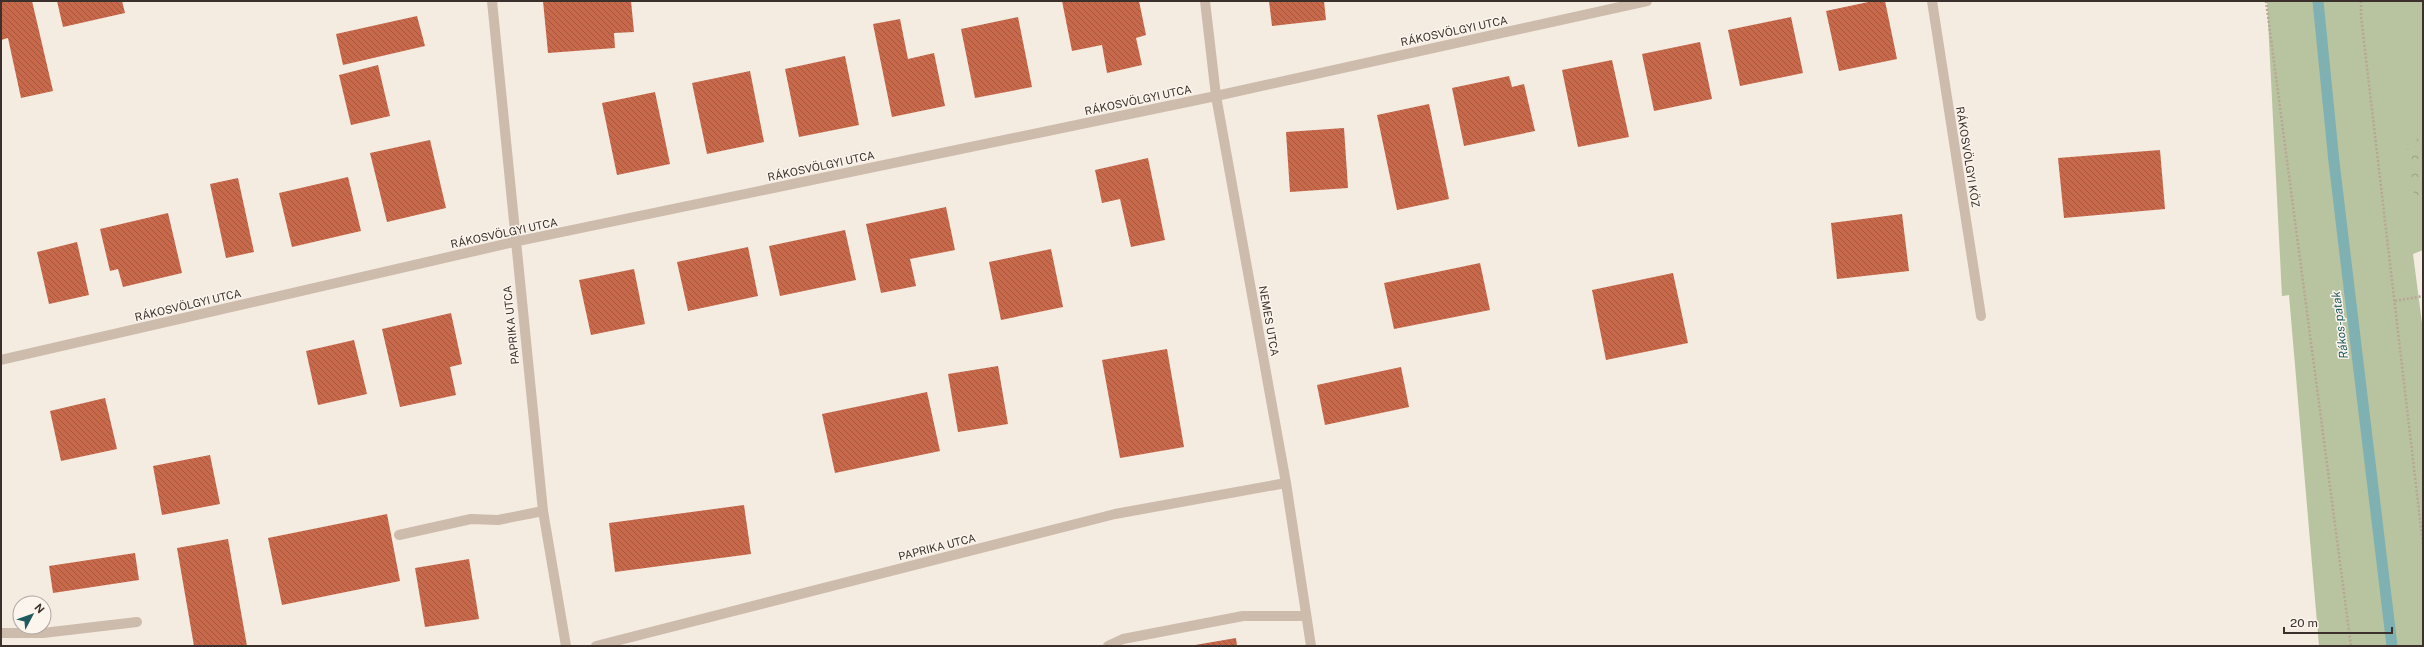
<svg xmlns="http://www.w3.org/2000/svg" width="2424" height="647" font-family="'Public Sans',sans-serif">
  <defs>
    <pattern id="forest-crowns" width="20" height="18" patternUnits="userSpaceOnUse"><rect width="20" height="18" fill="#b8c4a0"/><path d="M2 6a3 3 0 1 1 6 0M12 15a3 3 0 1 1 6 0" fill="none" stroke="#97a083"/></pattern>
    <pattern id="building-back-hatch" width="6" height="6" patternUnits="userSpaceOnUse"><rect width="6" height="6" fill="#c8694b"/><path d="M-1 5l2 2M0 0l6 6M5-1l2 2" fill="none" stroke="#a4573f"/></pattern>
  </defs>
  <rect width="100%" height="100%" fill="#f4ebe1"/>
  <path fill="#b8c4a0" d="M 2267,1 L 2423,1 L 2423,250 L 2413,254 L 2423,331 L 2423,646 L 2319,646 L 2289,295 L 2282,296 Z"/>
  <path fill="url(#forest-crowns)" d="M 2423,132 L 2423,200 L 2414,193 L 2407,150 Z"/>
  <g fill="none" stroke-linecap="round" stroke-linejoin="round">
    <path stroke="#7fb0b2" stroke-width="11" d="M 2318,1 L 2334,162 L 2392,646"/>
  </g>
  <path fill="url(#building-back-hatch)" d="M 1,1 L 32,1 L 53,91 L 21,98 L 8,38 L 1,40 Z
    M 57,1 L 122,1 L 125,13 L 63,27 Z
    M 543,1 L 631,1 L 634,32 L 614,33 L 615,48 L 548,53 Z
    M 1062,1 L 1139,1 L 1146,35 L 1136,38 L 1142,65 L 1107,73 L 1102,45 L 1072,51 Z
    M 1269,1 L 1324,1 L 1326,20 L 1272,26 Z
    M 1873,1 L 1885,1 L 1897,59 L 1839,71 L 1826,11 Z
    M 417,16 L 425,46 L 343,65 L 336,34 Z
    M 1018,17 L 1032,87 L 975,98 L 961,29 Z
    M 1791,17 L 1803,73 L 1740,86 L 1728,30 Z
    M 900,19 L 908,59 L 934,53 L 945,106 L 892,117 L 873,24 Z
    M 1700,42 L 1712,99 L 1654,111 L 1642,54 Z
    M 845,56 L 859,125 L 799,137 L 785,69 Z
    M 1612,60 L 1629,137 L 1578,147 L 1562,70 Z
    M 378,65 L 390,116 L 351,125 L 339,75 Z
    M 750,71 L 764,142 L 707,154 L 692,83 Z
    M 1509,76 L 1512,87 L 1524,84 L 1535,131 L 1464,146 L 1452,88 Z
    M 655,92 L 670,164 L 617,175 L 602,103 Z
    M 1429,104 L 1449,199 L 1397,210 L 1377,115 Z
    M 1344,128 L 1348,188 L 1290,192 L 1286,132 Z
    M 430,140 L 446,208 L 387,222 L 370,153 Z
    M 2160,150 L 2165,209 L 2064,218 L 2058,158 Z
    M 1148,158 L 1165,240 L 1131,247 L 1120,199 L 1102,203 L 1095,170 Z
    M 348,177 L 361,231 L 292,247 L 279,193 Z
    M 238,178 L 254,252 L 226,258 L 210,184 Z
    M 946,207 L 955,250 L 910,259 L 916,286 L 881,293 L 866,224 Z
    M 168,213 L 182,273 L 123,287 L 118,269 L 110,271 L 100,229 Z
    M 1902,214 L 1909,271 L 1837,279 L 1831,223 Z
    M 845,230 L 856,280 L 780,296 L 769,246 Z
    M 77,242 L 89,295 L 49,304 L 37,252 Z
    M 748,247 L 758,296 L 688,311 L 677,262 Z
    M 1051,249 L 1063,307 L 1001,320 L 989,262 Z
    M 1480,263 L 1490,310 L 1394,329 L 1384,283 Z
    M 634,269 L 645,324 L 591,335 L 579,280 Z
    M 1673,273 L 1688,343 L 1606,360 L 1592,290 Z
    M 451,313 L 462,364 L 450,367 L 456,395 L 400,407 L 382,329 Z
    M 354,340 L 367,394 L 318,405 L 306,351 Z
    M 1167,349 L 1184,447 L 1120,458 L 1102,360 Z
    M 998,366 L 1008,424 L 958,432 L 948,374 Z
    M 1401,367 L 1409,407 L 1325,425 L 1317,385 Z
    M 927,392 L 940,451 L 835,473 L 822,414 Z
    M 105,398 L 117,449 L 61,461 L 50,411 Z
    M 210,455 L 220,504 L 162,515 L 153,466 Z
    M 744,505 L 751,554 L 615,572 L 609,523 Z
    M 387,514 L 400,581 L 282,605 L 268,538 Z
    M 228,539 L 247,646 L 194,646 L 177,548 Z
    M 135,553 L 139,580 L 53,593 L 49,566 Z
    M 469,559 L 479,619 L 425,627 L 415,568 Z
    M 1236,638 L 1237,646 L 1195,646 L 1195,645 Z"/>
  <g fill="none" stroke-linecap="round" stroke-linejoin="round">
    <path stroke="#b9a596" stroke-width="2.5" stroke-dasharray="2 2" stroke-linecap="butt" d="M 2266,1 L 2351,646
      M 2361,1 L 2361,16 L 2423,545
      M 2395,301 L 2423,296"/>
    <path stroke="#cdbbac" stroke-width="10" d="M 492,1 L 543,511 L 566,646
      M 1205,1 L 1216,96 L 1286,483 L 1311,646
      M 1932,1 L 1981,316
      M 1,360 L 514,242 L 1216,96 L 1647,1
      M 399,535 L 471,519 L 498,520 L 543,511
      M 1,633 L 43,633 L 137,622
      M 596,646 L 1115,514 L 1286,483
      M 1108,646 L 1123,639 L 1243,616 L 1306,616"/>
  </g>
  <g text-anchor="middle" dominant-baseline="central" stroke-width="3" stroke-linejoin="round" paint-order="stroke">
    <g font-size="11" fill="#3b302b" stroke="#fbf5ee">
      <text transform="translate(1454 31) rotate(-12)">RÁKOSVÖLGYI UTCA</text>
      <text transform="translate(1138 100) rotate(-12)">RÁKOSVÖLGYI UTCA</text>
      <text transform="translate(1968 157) rotate(81)">RÁKOSVÖLGYI KÖZ</text>
      <text transform="translate(821 166) rotate(-12)">RÁKOSVÖLGYI UTCA</text>
      <text transform="translate(504 233) rotate(-12)">RÁKOSVÖLGYI UTCA</text>
      <text transform="translate(188 305) rotate(-13)">RÁKOSVÖLGYI UTCA</text>
      <text transform="translate(1269 321) rotate(80)">NEMES UTCA</text>
      <text transform="translate(511 325) rotate(-96)">PAPRIKA UTCA</text>
      <text transform="translate(937 547) rotate(-14)">PAPRIKA UTCA</text>
    </g>
    <g font-size="12" font-style="italic" fill="#1f5a5e" stroke="#fbf5ee">
      <text transform="translate(2340 325) rotate(-97)">Rákos-patak</text>
    </g>
  </g>
  <rect width="2424" height="647" fill="none" stroke="#3b302b" stroke-width="4"/>
  <g transform="translate(32 615) rotate(49)"><circle r="19" fill="#fbf5ee" stroke="#aea6a0"/>
  <path d="M0-3L7 15L0 10L-7 15Z" fill="#1f5a5e"/>
  <text y="-6" font-size="11" font-weight="bold" text-anchor="middle" fill="#3b302b">N</text>
  </g>
  <path d="M2284 627v6h108v-6" fill="none" stroke="#3b302b" stroke-width="2"/>
  <text x="2290" y="627" font-size="12" fill="#3b302b" stroke="#fbf5ee" stroke-width="3" paint-order="stroke">20 m</text>
</svg>
